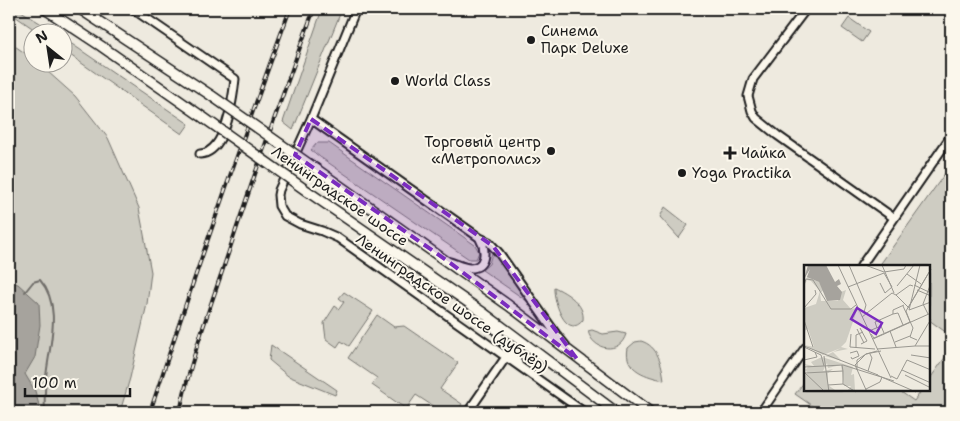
<svg xmlns="http://www.w3.org/2000/svg" width="960" height="421" font-family="'Shantell Sans',sans-serif">
  <rect width="100%" height="100%" fill="#eeeadf"/>
  <filter id="ink" filterUnits="userSpaceOnUse"><feTurbulence type="fractalNoise" baseFrequency=".02" numOctaves="2"/><feDisplacementMap in="SourceGraphic" scale="10" xChannelSelector="R" yChannelSelector="G"/><feConvolveMatrix kernelMatrix="1 2 1 2 8 2 1 2 1" color-interpolation-filters="sRGB"/></filter>
  <g filter="url(#ink)">
    <path fill="#ceccc2" stroke="#75746f" d="M 9,9 L 18,9 L 54,32 L 38,32 L 9,12 Z
      M 327,9 L 342,9 L 293,130 L 283,122 L 320,15 L 326,12 Z
      M 849,18 L 869,32 L 862,42 L 842,28 Z
      M 63,38 L 189,124 L 182,134 L 63,50 Z
      M 9,42 L 32,58 L 32,62 L 38,63 L 75,96 L 108,138 L 139,208 L 151,272 L 147,304 L 130,378 L 120,412 L 9,412 Z
      M 317,143 L 329,143 L 475,245 L 479,252 L 476,259 L 469,259 L 320,157 L 311,150 Z
      M 951,165 L 951,336 L 929,320 L 929,266 L 879,266 Z
      M 665,207 L 688,225 L 679,238 L 660,217 Z
      M 492,253 L 493,253 L 527,301 L 482,270 L 489,264 Z
      M 554,287 C 567,293 585,304 583,320 C 566,341 553,300 554,287 Z
      M 344,292 L 373,311 L 349,346 L 341,341 L 337,347 L 326,339 L 324,323 L 335,306 L 339,309 L 344,302 L 339,298 Z
      M 377,315 L 394,327 L 404,326 L 458,363 L 440,389 L 462,404 L 457,412 L 442,412 L 416,395 L 406,409 L 372,385 L 377,378 L 348,358 Z
      M 592,330 L 603,334 L 618,332 L 626,334 C 620,355 593,351 588,331 Z
      M 641,341 C 658,346 662,364 664,380 C 648,377 623,370 628,348 L 635,342 Z
      M 271,345 L 337,390 L 335,395 L 288,376 L 269,360 Z
      M 951,349 L 951,412 L 821,412 L 795,394 L 805,381 L 805,390 L 898,390 L 914,401 L 922,390 L 929,390 L 929,380 Z"/>
    <path fill="#a6a39d" stroke="#6f6d69" d="M 9,282 L 18,284 L 39,303 L 40,325 L 35,357 L 25,374 L 35,391 L 41,412 L 13,412 L 9,408 Z"/>
    <g fill="none" stroke-linecap="round" stroke-linejoin="round">
      <path stroke="#6f6d69" stroke-width="2" d="M 25,292 L 33,282 L 40,280 C 63,306 49,346 46,377 C 45,389 44,401 45,412"/>
      <defs>
        <path id="minor" d="M 133,9 L 235,79 C 233,98 226,153 200,154
          M 356,9 L 311,119 L 279,190 L 278,195 L 279,206 L 285,216 L 300,224 L 322,231 L 338,238 L 584,412
          M 806,9 L 753,79 L 748,96 L 752,111 L 756,118 L 777,135 L 894,218
          M 311,119 L 480,238 L 489,242 L 499,253 L 556,334 L 565,345
          M 450,262 C 456,264 464,268 470,268 C 487,268 486,249 480,239
          M 861,266 L 951,136
          M 488,319 L 518,363
          M 468,412 L 506,357
          M 761,412 L 805,348"/>
        <path id="major" d="M 45,9 L 101,46 L 204,118
          M 80,9 L 212,96
          M 316,169 L 508,305 L 650,412
          M 307,191 L 485,314 L 616,412"/>
      </defs>
      <use href="#minor" stroke="#1c1c1c" stroke-width="11"/>
      <use href="#major" stroke="#1c1c1c" stroke-width="12"/>
      <use href="#minor" stroke="#fbf7ec" stroke-width="7"/>
      <use href="#major" stroke="#fbf7ec" stroke-width="9"/>
      <defs>
        <path id="rail" d="M 150,412 C 194,277 241,142 290,9
          M 180,412 C 190,361 208,313 225,263 C 253,178 283,93 314,9"/>
      </defs>
      <use href="#rail" stroke="#1c1c1c" stroke-width="4"/>
      <use href="#rail" stroke="#fbf7ec" stroke-width="2" stroke-dasharray="5.5" stroke-linecap="butt"/>
      <defs>
        <path id="major-bridge" d="M 212,96 L 316,169
          M 204,118 L 307,191"/>
      </defs>
      <use href="#major-bridge" stroke="#1c1c1c" stroke-width="12" stroke-linecap="butt"/>
      <use href="#major-bridge" stroke="#fbf7ec" stroke-width="9"/>
    </g>
  </g>
  <path fill="#7b2cbf" fill-opacity="0.2" stroke="#7b2cbf" stroke-width="4" stroke-dasharray="10 6" stroke-linejoin="round" d="M 311,119 L 493,246 L 577,359 L 449,262 L 295,155 Z"/>
  <g fill="#1c1c1c" stroke="#fbf7ec" stroke-width="2">
    <circle cx="531" cy="40" r="5"/>
    <circle cx="395" cy="81" r="5"/>
    <circle cx="551" cy="151" r="5"/>
    <path d="M727.5 145.5h5v5h5v5h-5v5h-5v-5h-5v-5h5z"/>
    <circle cx="682" cy="173" r="5"/>
  </g>
  <g text-anchor="middle" dominant-baseline="central" stroke-width="4" stroke-linejoin="round" paint-order="stroke">
    <g font-size="15" fill="#1c1c1c" stroke="#fbf7ec" text-anchor="start">
      <text x="541" y="31">Синема<tspan x="541" dy="17">Парк Deluxe</tspan></text>
      <text x="405" y="81">World Class</text>
      <text x="541" y="142" text-anchor="end">Торговый центр<tspan x="541" dy="17">«Метрополис»</tspan></text>
      <text x="741" y="153">Чайка</text>
      <text x="692" y="173">Yoga Practika</text>
    </g>
    <g font-size="15" fill="#1c1c1c" stroke="#fbf7ec">
      <text transform="translate(340 196) rotate(35)">Ленинградское шоссе</text>
      <text transform="translate(452 303) rotate(35)">Ленинградское шоссе (дублёр)</text>
    </g>
  </g>
  <g transform="translate(804 265)">
    <rect width="126" height="126" fill="#eeeadf"/>
    <path d="M 6,4 L 4,12 L 15,17 L 20,25 L 16,28 L 17,36 L 34,36 L 37,27 L 42,25 L 39,35 L 47,44 L 53,43 L 56,50 L 53,45 L 42,77 L 37,82 L 44,84 L 29,87 L 38,96 L 21,91 L 37,83 L 19,90 L 0,80 L 10,82 L 4,64 L 0,66 L 0,43 L 12,39 L 16,26 L 7,16 L 3,15 L 0,22 ZM 18,92 L 49,102 L 47,110 L 50,109 L 51,125 L 43,126 L 47,121 L 40,121 L 37,100 L 24,103 L 23,98 L 19,106 L 29,104 L 24,108 L 24,120 L 31,125 L 0,124 L 0,110 L 4,108 L 1,105 L 4,102 L 0,99 L 10,101 L 7,97 Z" fill="#ceccc2"/>
    <path d="M 4,0 L 22,0 L 31,17 L 35,14 L 37,19 L 33,21 L 38,27 L 36,35 L 23,36 L 15,17 L 3,12 L 6,4 L 0,14 Z" fill="#a6a39d"/>
    <path fill="none" stroke="#9a9891" stroke-width="1" d="M 34,0 L 87,113M 45,0 L 62,40 L 60,47M 61,0 L 80,7 L 100,4 L 102,0M 78,0 L 90,28M 103,9 L 117,19M 76,18 L 81,28 L 88,22 L 80,8M 0,20 L 2,14 L 9,15 L 27,44 L 47,44 L 52,40M 110,20 L 127,28M 93,21 L 110,0M 44,22 L 80,8M 113,25 L 127,31M 92,30 L 106,20 L 109,21M 92,30 L 104,42M 99,41 L 109,63 L 106,72 L 113,75M 0,43 L 12,29 L 11,25M 104,43 L 127,4M 105,45 L 116,0M 105,45 L 127,37M 89,49 L 94,48 L 99,60M 124,49 L 119,39 L 127,18M 58,52 L 88,28 L 92,30M 0,55 L 9,82M 56,63 L 63,76 L 57,79M 73,63 L 71,57 L 89,49 L 89,45 L 100,40M 53,64 L 60,78M 65,66 L 77,61 L 80,68M 86,66 L 92,82M 47,69 L 46,82 L 71,84M 67,69 L 70,73 L 106,57 L 102,46 L 127,4M 69,74 L 127,48M 91,77 L 106,71M 0,81 L 74,110M 111,81 L 127,81M 0,82 L 17,90 L 20,101M 52,83 L 52,70 L 59,67M 73,84 L 111,81 L 127,54M 46,88 L 53,86 L 55,91 L 48,94 L 47,92M 107,90 L 127,93M 20,91 L 25,127M 0,95 L 13,92 L 11,87M 0,102 L 39,100 L 90,116M 53,105 L 53,95 L 62,89 L 77,86M 98,105 L 127,118M 39,106 L 39,119 L 52,127M 64,106 L 68,93 L 66,89M 0,107 L 21,127M 1,108 L 39,106 L 38,100M 73,110 L 112,127M 101,110 L 127,123M 87,111 L 93,114 L 103,95 L 127,105M 24,120 L 39,119M 62,124 L 76,117 L 78,112M 63,127 L 51,100 L 62,89 L 73,86"/>
    <path fill="#7b2cbf" fill-opacity="0.15" stroke="#7b2cbf" stroke-width="2.5" d="M 53,43 L 78,58 L 72,69 L 47,54 Z"/>
    <rect width="126" height="126" fill="none" stroke="#1c1c1c" stroke-width="2.5"/>
  </g>
  <rect width="960" height="421" fill="none" stroke="#fbf7ec" stroke-width="30"/>
  <rect x="15" y="15" width="930" height="391" fill="none" stroke="#1c1c1c" stroke-width="2" filter="url(#ink)"/>
  <g transform="translate(48 48) rotate(330)"><circle r="24" fill="#fbf7ec" stroke="#a29f99"/>
  <path d="M0-4L9 19L0 12L-9 19Z" fill="#1c1c1c"/>
  <text y="-8" font-size="14" font-weight="bold" text-anchor="middle" fill="#1c1c1c">N</text>
  </g>
  <path d="M25 388v8h105v-8" fill="none" stroke="#1c1c1c" stroke-width="2.5"/>
  <text x="32" y="388" font-size="15" fill="#1c1c1c" stroke="#fbf7ec" stroke-width="4" paint-order="stroke">100 m</text>
</svg>
